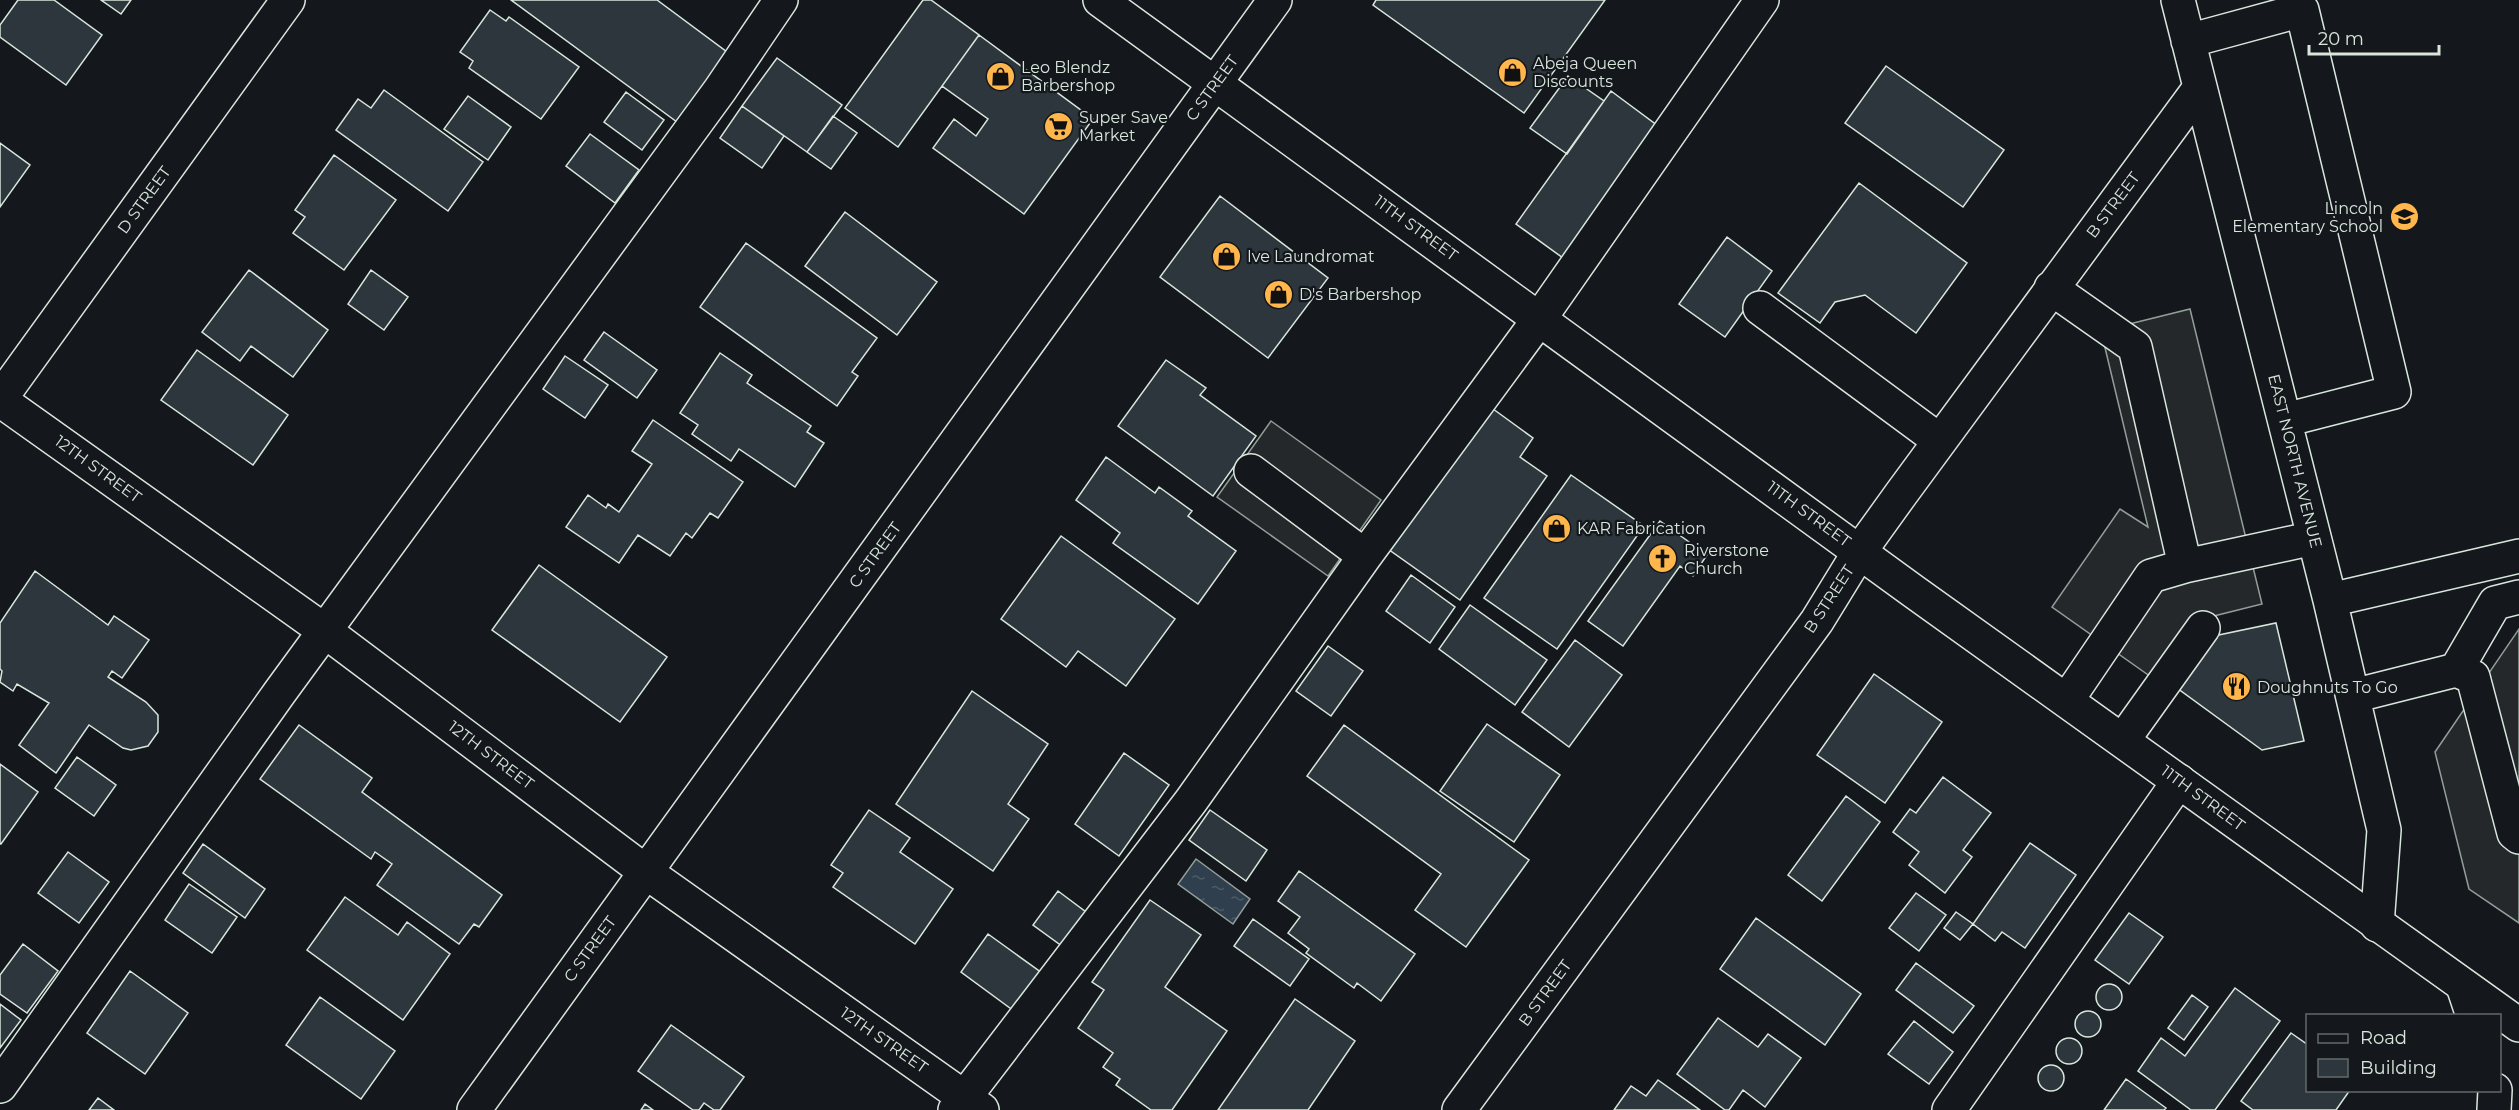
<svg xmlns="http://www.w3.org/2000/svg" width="2519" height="1110" font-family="Montserrat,sans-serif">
  <defs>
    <pattern id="water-ripples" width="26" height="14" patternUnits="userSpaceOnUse" patternTransform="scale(1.5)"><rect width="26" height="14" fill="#2f3f4d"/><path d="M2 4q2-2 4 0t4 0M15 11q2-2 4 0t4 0" fill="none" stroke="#4c5b66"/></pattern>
  </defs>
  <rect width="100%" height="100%" fill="#14181c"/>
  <path fill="#24282b" stroke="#939e99" stroke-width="1.5" d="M 2190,309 L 2262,604 L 2194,621 L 2154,679 L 2052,607 L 2120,509 L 2148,527 L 2101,331 Z
    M 1271,421 L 1381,500 L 1328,576 L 1217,497 Z
    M 2519,629 L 2519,923 L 2469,889 L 2435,752 Z"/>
  <path fill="url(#water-ripples)" stroke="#939e99" stroke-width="1.5" d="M 1196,859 L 1250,899 L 1233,924 L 1178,884 Z"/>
  <path fill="#2c363c" stroke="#d8e6dc" stroke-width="1.5" d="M 18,0 L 54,0 L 102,35 L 66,85 L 0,37 L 0,25 Z
    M 101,0 L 131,0 L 121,14 Z
    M 511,0 L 657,0 L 727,52 L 677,122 Z
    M 923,0 L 931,0 L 979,35 L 898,147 L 845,108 Z
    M 1376,0 L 1605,0 L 1524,113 L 1373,5 Z
    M 490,10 L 506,21 L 509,17 L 579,67 L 541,119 L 469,68 L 473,61 L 460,52 Z
    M 979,35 L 1093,119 L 1024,214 L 933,148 L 954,119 L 976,136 L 988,119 L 942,86 Z
    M 777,58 L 842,105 L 807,152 L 742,106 Z
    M 1886,66 L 2004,150 L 1963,207 L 1845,123 Z
    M 1568,76 L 1604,101 L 1567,154 L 1530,128 Z
    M 384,90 L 483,162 L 448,211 L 336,130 L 358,99 L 371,108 Z
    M 1611,91 L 1658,126 L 1563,258 L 1516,224 Z
    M 626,92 L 664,120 L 642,150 L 604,122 Z
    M 468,96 L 511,127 L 488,160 L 444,129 Z
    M 742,106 L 784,136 L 762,168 L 720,138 Z
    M 833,116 L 857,133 L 831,169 L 807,152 Z
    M 590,134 L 639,170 L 615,203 L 566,166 Z
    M 0,143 L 30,165 L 0,207 Z
    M 334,155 L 396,200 L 344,270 L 293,233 L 305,217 L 295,210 Z
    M 1859,183 L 1967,263 L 1916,333 L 1865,295 L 1835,302 L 1820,323 L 1778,293 Z
    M 1220,196 L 1328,278 L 1268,358 L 1160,277 Z
    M 845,212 L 937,282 L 897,335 L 805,266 Z
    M 1727,237 L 1772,271 L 1725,337 L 1679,304 Z
    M 746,243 L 877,338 L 852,372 L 858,376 L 837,406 L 700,307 Z
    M 249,270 L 328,330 L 293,377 L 251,346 L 240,361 L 202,332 Z
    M 371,270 L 408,297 L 384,330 L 348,304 Z
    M 604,332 L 657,370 L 637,398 L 584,360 Z
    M 197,350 L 288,415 L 253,465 L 161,400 Z
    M 720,353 L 752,375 L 747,383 L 811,426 L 807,432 L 824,443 L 795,487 L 739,449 L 731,461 L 692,434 L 698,425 L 680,413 Z
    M 565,356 L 608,385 L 585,418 L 543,389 Z
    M 1166,360 L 1206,388 L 1200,395 L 1256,436 L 1213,496 L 1118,426 Z
    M 1489,406 L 1533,438 L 1520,457 L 1547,476 L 1460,600 L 1388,549 Z
    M 653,420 L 743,482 L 718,518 L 710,513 L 692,538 L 686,533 L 670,556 L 638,535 L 619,563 L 566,527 L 588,495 L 606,508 L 608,504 L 619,512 L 652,464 L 632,451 Z
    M 1106,457 L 1155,493 L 1159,487 L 1192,511 L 1188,516 L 1236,551 L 1198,604 L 1113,543 L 1120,533 L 1076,500 Z
    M 1571,475 L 1644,526 L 1557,649 L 1484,598 Z
    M 1660,521 L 1707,555 L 1693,576 L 1680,566 L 1623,646 L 1588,621 Z
    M 1061,536 L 1175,619 L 1126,686 L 1078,651 L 1066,667 L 1001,619 Z
    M 539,565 L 667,657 L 620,722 L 492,630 Z
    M 35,571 L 108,625 L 114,616 L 149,640 L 122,678 L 112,671 L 108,677 L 146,702 L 158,715 L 158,732 L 148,746 L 131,750 L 123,748 L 89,725 L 56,773 L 19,745 L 49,703 L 17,684 L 13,691 L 0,682 L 2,671 L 0,669 L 0,623 Z
    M 1411,575 L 1455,607 L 1430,643 L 1386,611 Z
    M 1470,605 L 1547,660 L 1515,705 L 1439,649 Z
    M 2276,623 L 2304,741 L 2262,750 L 2177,688 L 2214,636 Z
    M 1575,640 L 1622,675 L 1569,747 L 1522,712 Z
    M 1328,646 L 1363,671 L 1331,716 L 1296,691 Z
    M 1874,674 L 1942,722 L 1885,803 L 1817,755 Z
    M 972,691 L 1048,744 L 1008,804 L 1029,819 L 993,871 L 896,804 Z
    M 1487,724 L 1560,775 L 1514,842 L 1440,791 Z
    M 299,725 L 372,778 L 362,792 L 502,895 L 479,927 L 474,924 L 459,944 L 377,885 L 392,864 L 375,852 L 371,859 L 260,779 Z
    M 1344,725 L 1529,860 L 1466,947 L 1415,910 L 1441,874 L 1307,776 Z
    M 1124,753 L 1169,785 L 1119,856 L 1075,824 Z
    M 77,757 L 116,785 L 94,816 L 55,788 Z
    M 0,764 L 38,792 L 1,844 L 0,844 Z
    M 1943,777 L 1991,813 L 1963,850 L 1972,857 L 1945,893 L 1909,865 L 1919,852 L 1893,832 L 1910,809 L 1916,813 Z
    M 1846,796 L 1880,822 L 1822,901 L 1788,875 Z
    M 869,810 L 910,838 L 900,852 L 953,889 L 915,944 L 833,887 L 843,873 L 831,865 Z
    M 1210,810 L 1267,850 L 1246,881 L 1189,840 Z
    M 2030,843 L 2076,875 L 2025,948 L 2002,932 L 1995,941 L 1973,924 Z
    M 203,844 L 265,889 L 245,918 L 183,873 Z
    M 68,852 L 109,882 L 79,923 L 38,893 Z
    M 1299,871 L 1415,954 L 1381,1001 L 1357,983 L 1354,988 L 1306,953 L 1309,949 L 1288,933 L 1300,917 L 1278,901 Z
    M 189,884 L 237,917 L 212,953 L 165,920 Z
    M 1058,891 L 1090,915 L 1066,949 L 1033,925 Z
    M 1916,893 L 1946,915 L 1919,951 L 1889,928 Z
    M 345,897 L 398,935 L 407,922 L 450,954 L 403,1020 L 307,950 Z
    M 1150,900 L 1201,935 L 1165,987 L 1227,1031 L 1172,1110 L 1151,1110 L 1116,1085 L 1120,1079 L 1103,1067 L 1113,1053 L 1078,1028 L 1104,990 L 1092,982 Z
    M 1956,912 L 1973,924 L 1960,940 L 1944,928 Z
    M 2129,913 L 2163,937 L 2129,984 L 2095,960 Z
    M 1756,918 L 1861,994 L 1825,1045 L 1720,969 Z
    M 1253,919 L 1309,959 L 1290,986 L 1234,946 Z
    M 988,934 L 1042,973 L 1014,1011 L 961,972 Z
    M 23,944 L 58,971 L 27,1013 L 0,994 L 0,975 Z
    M 1916,963 L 1974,1006 L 1953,1033 L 1896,990 Z
    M 130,971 L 188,1013 L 145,1074 L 87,1033 Z
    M2096 997a13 13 0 1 1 26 0a13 13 0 1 1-26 0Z
    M 2235,988 L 2280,1021 L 2215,1110 L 2191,1110 L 2138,1071 L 2161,1038 L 2185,1056 Z
    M 2192,995 L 2208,1007 L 2184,1040 L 2168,1028 Z
    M 320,997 L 395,1051 L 361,1099 L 286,1045 Z
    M 1295,999 L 1355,1041 L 1308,1110 L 1218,1110 Z
    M 0,1004 L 21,1020 L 0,1048 Z
    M2075 1024a13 13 0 1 1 26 0a13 13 0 1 1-26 0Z
    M 1718,1018 L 1758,1047 L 1768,1034 L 1801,1058 L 1765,1107 L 1743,1090 L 1729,1110 L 1725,1110 L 1677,1074 Z
    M 1914,1021 L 1953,1052 L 1929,1084 L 1888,1054 Z
    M 671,1025 L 744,1077 L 720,1110 L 714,1110 L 704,1103 L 699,1110 L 693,1110 L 638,1071 Z
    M 2291,1033 L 2308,1045 L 2308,1090 L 2350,1090 L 2336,1110 L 2253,1110 L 2241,1101 Z
    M2056 1051a13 13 0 1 1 26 0a13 13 0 1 1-26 0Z
    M2038 1078a13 13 0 1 1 26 0a13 13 0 1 1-26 0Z
    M 2126,1079 L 2166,1108 L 2164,1110 L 2104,1110 Z
    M 1658,1080 L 1700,1110 L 1614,1110 L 1631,1086 L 1646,1096 Z
    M 98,1098 L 114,1110 L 89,1110 Z
    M 645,1104 L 653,1110 L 641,1110 Z"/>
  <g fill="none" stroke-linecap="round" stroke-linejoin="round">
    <defs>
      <path id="minor" d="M 2178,0 L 2330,600 L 2384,830 L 2377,925
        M 2188,41 L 2302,10 L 2394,392 L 2285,420
        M 2051,288 L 2135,347 L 2185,566 L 2314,538
        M 1760,308 L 1940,441
        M 0,399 L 288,0
        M 0,400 L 325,631 L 646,872 L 982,1110
        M 1251,471 L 1365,556
        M 2330,600 L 2519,556
        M 2456,670 L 2495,603 L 2519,597
        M 2353,696 L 2456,670 L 2473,677 L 2514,833 L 2519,837
        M 2067,700 L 2151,576 L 2185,566
        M 2123,740 L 2203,628
        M 2463,986 L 2473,1016
        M 0,1086 L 280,692 L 720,90 L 781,0
        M 474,1110 L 1275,0
        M 955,1110 L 1191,801 L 1365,556 L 1540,318 L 1762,0
        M 1459,1110 L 1817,621 L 1860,551 L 1901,494 L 2199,89
        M 1949,1110 L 2179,781
        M 2494,1110 L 2495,1090"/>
      <path id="major" d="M 1100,0 L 1913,591 L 2519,1025"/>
    </defs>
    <use href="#minor" stroke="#d8e6dc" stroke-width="36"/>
    <use href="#major" stroke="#d8e6dc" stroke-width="36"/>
    <use href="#minor" stroke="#14181c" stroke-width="33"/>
    <use href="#major" stroke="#14181c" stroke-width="33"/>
  </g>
  <defs>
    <symbol id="shop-disc" viewBox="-11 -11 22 22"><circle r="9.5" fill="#ffb74d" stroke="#14181c"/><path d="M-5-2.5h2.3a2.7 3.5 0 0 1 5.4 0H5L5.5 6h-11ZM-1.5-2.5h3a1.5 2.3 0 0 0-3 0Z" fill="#111"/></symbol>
    <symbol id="supermarket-disc" viewBox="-11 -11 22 22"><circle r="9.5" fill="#ffb74d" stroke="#14181c"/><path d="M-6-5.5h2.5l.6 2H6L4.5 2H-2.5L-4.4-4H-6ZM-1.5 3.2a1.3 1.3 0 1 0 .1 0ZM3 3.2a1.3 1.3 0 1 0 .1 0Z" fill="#111"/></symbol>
    <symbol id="school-disc" viewBox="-11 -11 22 22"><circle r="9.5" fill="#ffb74d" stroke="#14181c"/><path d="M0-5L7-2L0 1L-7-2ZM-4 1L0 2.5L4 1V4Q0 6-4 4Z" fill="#111"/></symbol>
    <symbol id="church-disc" viewBox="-11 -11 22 22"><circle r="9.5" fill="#ffb74d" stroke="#14181c"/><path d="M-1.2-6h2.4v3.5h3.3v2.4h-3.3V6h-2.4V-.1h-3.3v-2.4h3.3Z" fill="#111"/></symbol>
    <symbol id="restaurant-disc" viewBox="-11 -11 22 22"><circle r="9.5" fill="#ffb74d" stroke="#14181c"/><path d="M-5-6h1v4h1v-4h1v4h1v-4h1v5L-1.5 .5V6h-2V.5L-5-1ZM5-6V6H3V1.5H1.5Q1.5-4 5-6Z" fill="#111"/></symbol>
  </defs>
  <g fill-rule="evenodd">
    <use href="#shop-disc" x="1496" y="56" width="33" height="33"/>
    <use href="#shop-disc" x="984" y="60" width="33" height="33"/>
    <use href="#supermarket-disc" x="1042" y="110" width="33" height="33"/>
    <use href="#school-disc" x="2388" y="200" width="33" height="33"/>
    <use href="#shop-disc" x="1210" y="240" width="33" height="33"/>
    <use href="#shop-disc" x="1262" y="278" width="33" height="33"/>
    <use href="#shop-disc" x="1540" y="512" width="33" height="33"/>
    <use href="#church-disc" x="1646" y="542" width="33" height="33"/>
    <use href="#restaurant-disc" x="2220" y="670" width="33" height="33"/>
  </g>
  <g text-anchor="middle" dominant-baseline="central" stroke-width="4.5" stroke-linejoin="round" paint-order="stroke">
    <g font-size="16" fill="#d8e6dc" stroke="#14181c" text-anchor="start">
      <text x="1533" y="63">Abeja Queen<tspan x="1533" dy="18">Discounts</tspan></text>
      <text x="1021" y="67">Leo Blendz<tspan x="1021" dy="18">Barbershop</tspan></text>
      <text x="1079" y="117">Super Save<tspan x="1079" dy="18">Market</tspan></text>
      <text x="2383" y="208" text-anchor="end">Lincoln<tspan x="2383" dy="18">Elementary School</tspan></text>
      <text x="1247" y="256">Ive Laundromat</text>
      <text x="1299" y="294">D's Barbershop</text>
      <text x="1577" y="528">KAR Fabrication</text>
      <text x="1684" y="550">Riverstone<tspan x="1684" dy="18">Church</tspan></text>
      <text x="2257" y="687">Doughnuts To Go</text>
    </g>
    <g font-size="16" fill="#d8e6dc" stroke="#14181c">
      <text transform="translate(1212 88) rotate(-54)">C STREET</text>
      <text transform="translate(144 200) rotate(-54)">D STREET</text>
      <text transform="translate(2113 205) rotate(-53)">B STREET</text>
      <text transform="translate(1416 228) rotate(36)">11TH STREET</text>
      <text transform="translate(2295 461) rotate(76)">EAST NORTH AVENUE</text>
      <text transform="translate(98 469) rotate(36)">12TH STREET</text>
      <text transform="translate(1809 514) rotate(36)">11TH STREET</text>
      <text transform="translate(875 555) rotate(-54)">C STREET</text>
      <text transform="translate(1829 599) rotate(-57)">B STREET</text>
      <text transform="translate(491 755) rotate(37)">12TH STREET</text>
      <text transform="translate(2203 798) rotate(36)">11TH STREET</text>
      <text transform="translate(590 949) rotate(-54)">C STREET</text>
      <text transform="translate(1545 993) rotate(-54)">B STREET</text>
      <text transform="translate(884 1040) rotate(35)">12TH STREET</text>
    </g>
  </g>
  <rect x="2306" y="1014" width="195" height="78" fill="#14181c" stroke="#626a69" stroke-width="1.5"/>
  <rect x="2318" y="1034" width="30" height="9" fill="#14181c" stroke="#626a69" stroke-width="1.5"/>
  <text x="2360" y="1044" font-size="18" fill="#d8e6dc">Road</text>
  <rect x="2318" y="1059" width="30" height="18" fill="#2c363c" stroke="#626a69" stroke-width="1.5"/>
  <text x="2360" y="1074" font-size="18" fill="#d8e6dc">Building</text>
  <path d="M2309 45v9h130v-9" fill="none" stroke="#d8e6dc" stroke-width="3"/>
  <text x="2318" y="45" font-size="18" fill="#d8e6dc" stroke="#14181c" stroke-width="4.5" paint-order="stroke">20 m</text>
</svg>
